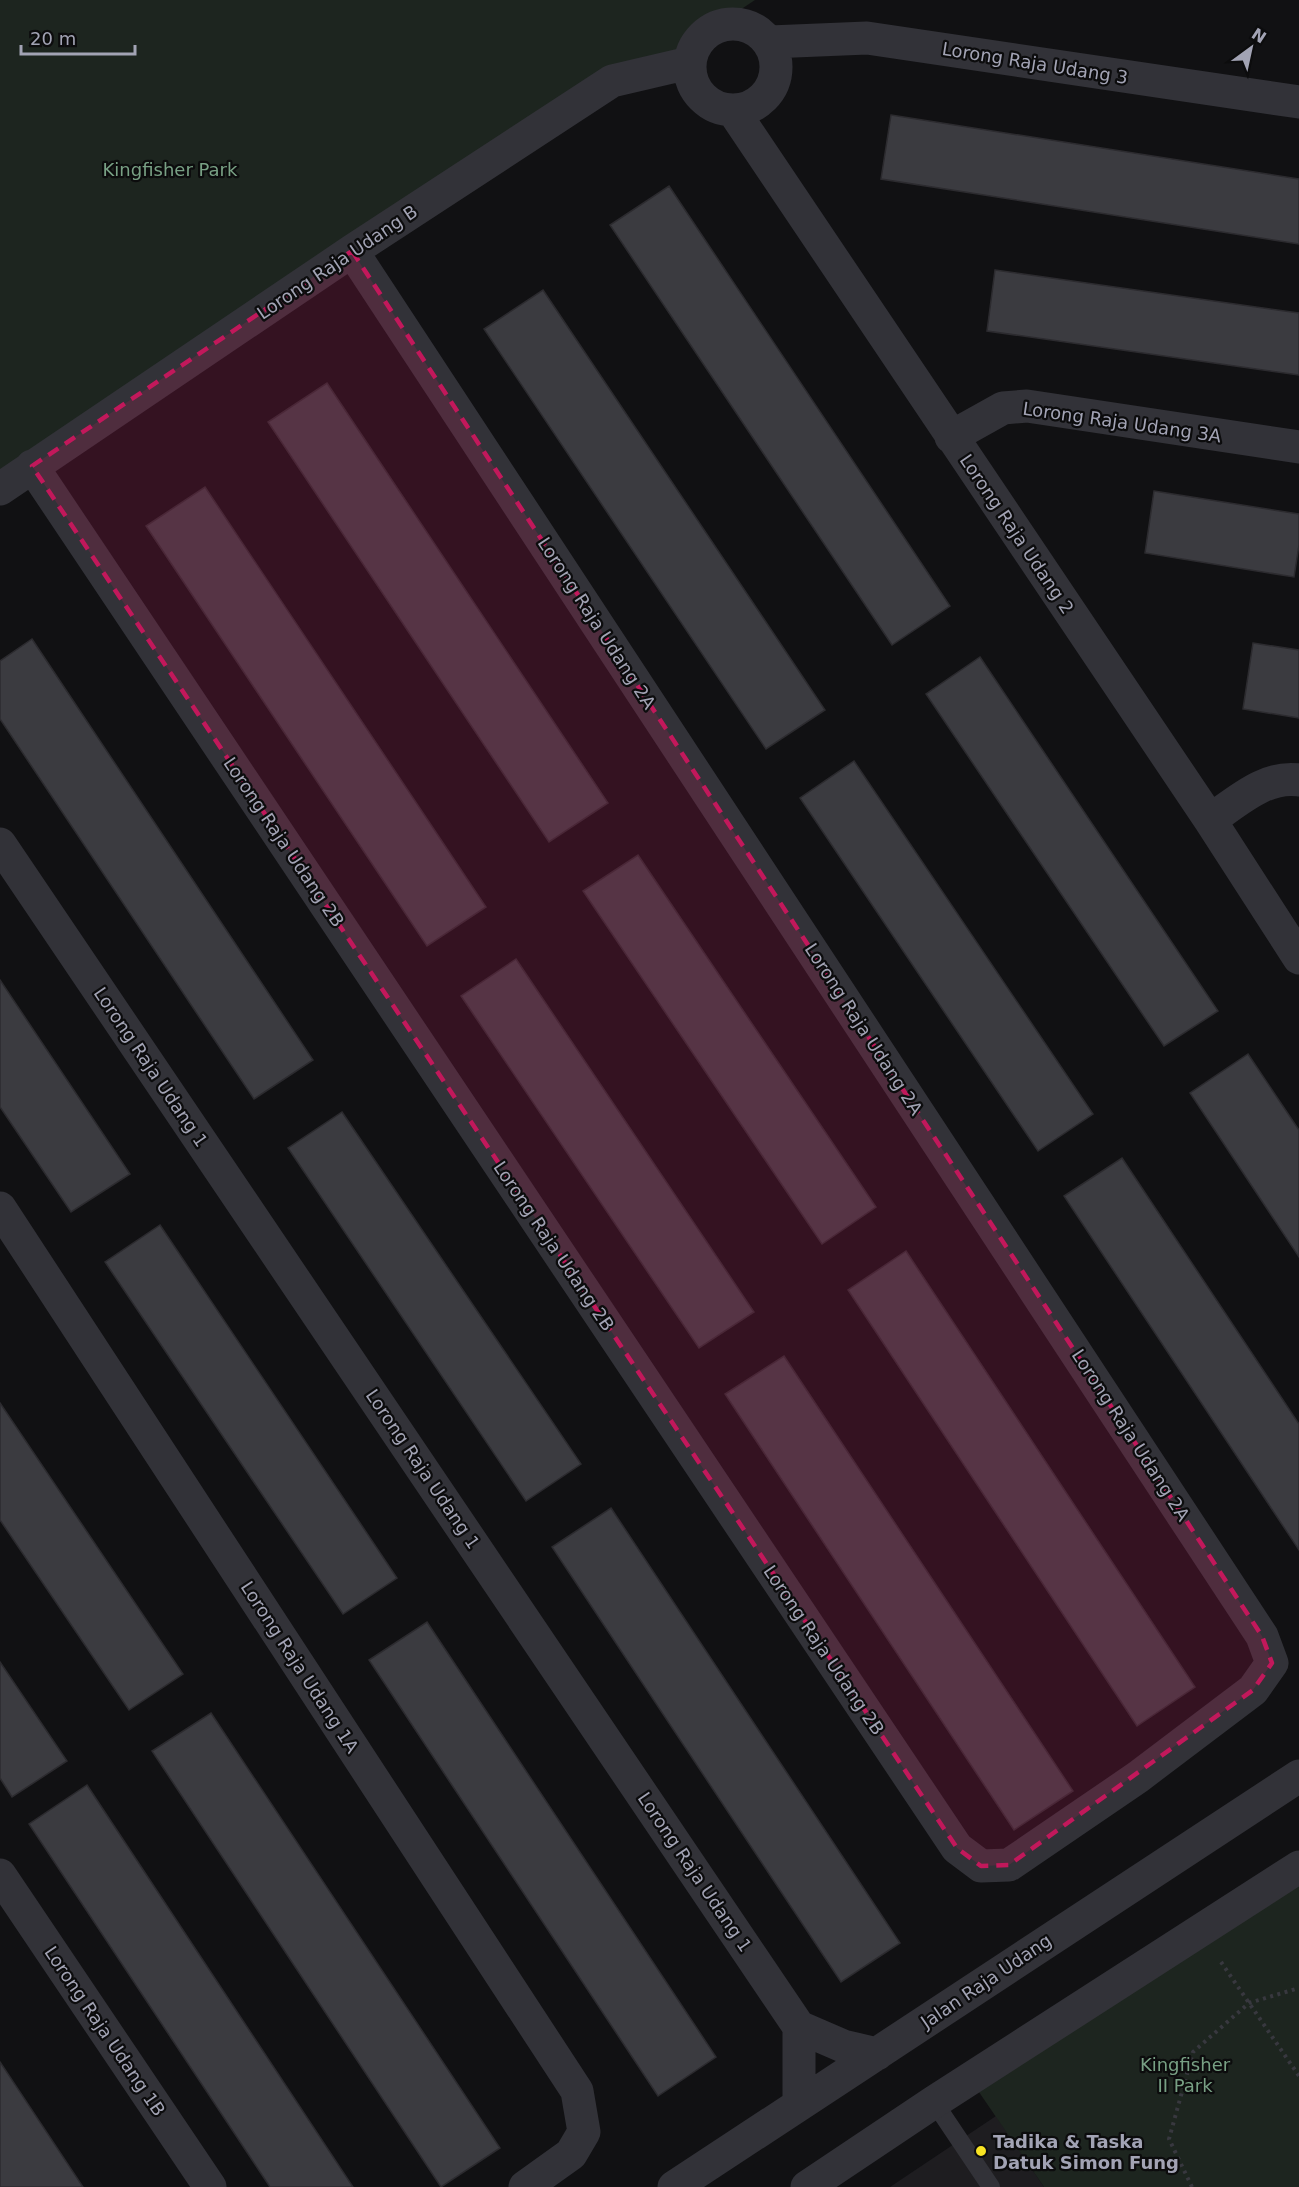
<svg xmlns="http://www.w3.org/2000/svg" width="1299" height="2187" font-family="'DejaVu Sans',sans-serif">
  <rect width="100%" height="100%" fill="#111113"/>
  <path fill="#1e1d20" d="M 996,2116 L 1044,2187 L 890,2187 Z"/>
  <path fill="#1d251f" d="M 0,0 L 755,0 L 698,38 L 689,63 L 612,81 L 0,489 Z
    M 1299,1867 L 1299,2187 L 1044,2187 L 970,2079 Z"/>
  <path fill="#3b3b40" stroke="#2c2b2f" stroke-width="1.5" d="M 891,115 L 1299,179 L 1299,244 L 881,179 Z
    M 669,186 L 950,606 L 892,645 L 610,225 Z
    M 995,270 L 1299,313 L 1299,375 L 987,331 Z
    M 543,290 L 825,710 L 766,749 L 484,329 Z
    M 327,383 L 608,803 L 549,842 L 268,422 Z
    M 205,487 L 486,907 L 427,946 L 146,526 Z
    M 1154,491 L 1299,514 L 1299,545 L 1294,577 L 1145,553 Z
    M 32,639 L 313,1060 L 254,1099 L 0,719 L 0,661 Z
    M 1253,643 L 1299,650 L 1299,718 L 1243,709 Z
    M 980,657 L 1218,1011 L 1164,1046 L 926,694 Z
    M 854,761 L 1093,1114 L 1038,1151 L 800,798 Z
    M 638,855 L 876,1207 L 822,1244 L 583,891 Z
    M 516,959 L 754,1312 L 699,1348 L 461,996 Z
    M 0,980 L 130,1174 L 71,1212 L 0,1107 Z
    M 1248,1054 L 1299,1130 L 1299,1257 L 1190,1093 Z
    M 342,1112 L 581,1464 L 526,1501 L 288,1148 Z
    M 1122,1158 L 1299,1424 L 1299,1550 L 1064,1196 Z
    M 160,1225 L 397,1578 L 343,1614 L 105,1262 Z
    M 906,1251 L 1195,1687 L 1137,1726 L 848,1290 Z
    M 784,1356 L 1073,1791 L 1014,1830 L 725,1394 Z
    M 0,1403 L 183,1674 L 129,1710 L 0,1520 Z
    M 611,1508 L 900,1943 L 841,1982 L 552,1547 Z
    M 427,1622 L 716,2057 L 658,2096 L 369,1660 Z
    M 0,1662 L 67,1761 L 12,1797 L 0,1778 Z
    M 211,1713 L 500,2148 L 441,2187 L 152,1751 Z
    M 87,1785 L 353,2187 L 270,2187 L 29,1824 Z
    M 0,2062 L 83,2187 L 0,2187 Z"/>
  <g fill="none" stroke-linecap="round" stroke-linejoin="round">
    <path stroke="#38383f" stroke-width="4" stroke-dasharray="3 4.5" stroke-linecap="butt" d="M 1221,1962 L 1299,2076
      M 1192,2187 L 1169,2139 L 1193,2052 L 1249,2003 L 1299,1988"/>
    <path stroke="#323238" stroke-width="18" d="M 934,2102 L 991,2187"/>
    <path stroke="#323238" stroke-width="33" d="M690 67a43 43 0 1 1 86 0a43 43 0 1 1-86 0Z
      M 770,42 L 867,38 L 1299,102
      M 734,112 L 1210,820 L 1299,958
      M 951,437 L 1003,408 L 1027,406 L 1299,447
      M 32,466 L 957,1848 L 981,1866 L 1009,1865 L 1138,1777 L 1253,1690 L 1272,1663 L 1262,1636 L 352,251
      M 0,489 L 352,251 L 612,81 L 689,63
      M 1210,820 C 1237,802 1265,775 1299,780
      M 0,844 L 799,2027 L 843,2046 L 877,2054
      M 0,1208 L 577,2091 L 584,2132 L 571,2154 L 525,2187
      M 0,1875 L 210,2187
      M 799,2104 L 799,2027
      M 674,2187 L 1299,1776
      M 807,2187 L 934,2102 L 1299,1867"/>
  </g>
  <path fill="#c2185b" fill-opacity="0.2" stroke="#c2185b" stroke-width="4.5" stroke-dasharray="12 8" stroke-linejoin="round" d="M 352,251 L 1262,1636 L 1272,1663 L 1253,1690 L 1009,1865 L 981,1866 L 957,1848 L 32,466 Z"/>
  <circle fill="#f8e323" stroke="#0c0c0d" stroke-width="2" cx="981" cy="2151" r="6"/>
  <g text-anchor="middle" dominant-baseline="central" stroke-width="4.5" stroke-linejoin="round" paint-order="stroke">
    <g font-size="18" fill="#a2a3b4" stroke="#0c0c0d">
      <text transform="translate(1035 63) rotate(9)">Lorong Raja Udang 3</text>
      <text transform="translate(337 262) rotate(-34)">Lorong Raja Udang B</text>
      <text transform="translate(1122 422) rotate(8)">Lorong Raja Udang 3A</text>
      <text transform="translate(1017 534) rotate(56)">Lorong Raja Udang 2</text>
      <text transform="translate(597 623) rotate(57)">Lorong Raja Udang 2A</text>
      <text transform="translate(284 842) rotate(56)">Lorong Raja Udang 2B</text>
      <text transform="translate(864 1029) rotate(57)">Lorong Raja Udang 2A</text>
      <text transform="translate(151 1067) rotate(56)">Lorong Raja Udang 1</text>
      <text transform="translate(554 1246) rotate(56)">Lorong Raja Udang 2B</text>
      <text transform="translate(1131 1435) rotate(57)">Lorong Raja Udang 2A</text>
      <text transform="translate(423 1469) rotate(56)">Lorong Raja Udang 1</text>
      <text transform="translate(824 1650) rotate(56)">Lorong Raja Udang 2B</text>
      <text transform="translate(300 1667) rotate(57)">Lorong Raja Udang 1A</text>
      <text transform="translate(695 1872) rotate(56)">Lorong Raja Udang 1</text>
      <text transform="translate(986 1981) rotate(-34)">Jalan Raja Udang</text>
      <text transform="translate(105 2031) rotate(56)">Lorong Raja Udang 1B</text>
    </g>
    <g font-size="18" fill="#78a084" stroke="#0c0c0d">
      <text x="170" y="169">Kingfisher Park</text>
      <text x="1185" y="2064">Kingfisher<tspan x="1185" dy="21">II Park</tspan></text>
    </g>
    <g font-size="18" font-weight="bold" fill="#a2a3b4" stroke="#0c0c0d" text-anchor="start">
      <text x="993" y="2141">Tadika &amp; Taska<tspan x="993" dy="21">Datuk Simon Fung</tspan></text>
    </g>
  </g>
  <g transform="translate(1251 48) rotate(33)" stroke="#0c0c0d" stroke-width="4.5" paint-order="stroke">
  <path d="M0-4.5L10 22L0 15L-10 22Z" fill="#a2a3b4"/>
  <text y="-9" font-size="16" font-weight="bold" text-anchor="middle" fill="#a2a3b4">N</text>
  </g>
  <path d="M21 45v9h114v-9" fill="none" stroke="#a2a3b4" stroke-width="3"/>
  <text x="30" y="45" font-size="18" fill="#a2a3b4" stroke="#0c0c0d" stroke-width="4.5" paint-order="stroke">20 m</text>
</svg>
